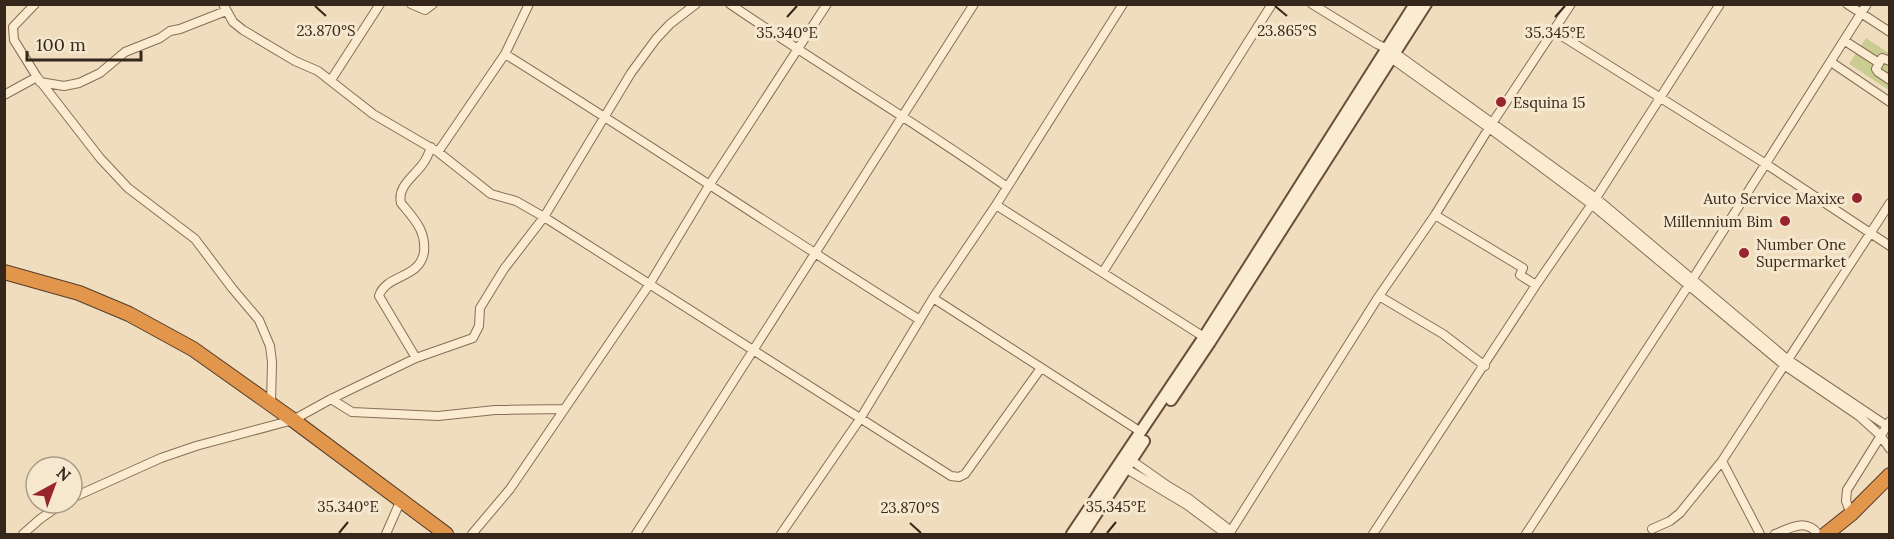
<svg xmlns="http://www.w3.org/2000/svg" width="1894" height="539" font-family="Lora,serif">
  <rect width="100%" height="100%" fill="#efddbe"/>
  <path fill="#cacd92" d="M 1866,38 L 1889,53 L 1889,90 L 1849,64 Z"/>
  <g fill="none" stroke-linecap="round" stroke-linejoin="round">
    <defs>
      <path id="street" d="M 35,4 L 13,27 L 14,40 L 37,77 L 100,158 L 128,188 L 195,239 L 232,288 L 259,320 L 270,346 L 272,362 L 271,404
        M 223,4 L 233,22 L 243,30 L 295,61 L 318,71 L 373,114 L 438,152 L 491,194 L 516,201 L 544,217 L 951,476 L 959,477 L 965,474 L 1041,368
        M 411,4 L 425,10 L 433,4
        M 730,4 C 822,67 917,123 1007,187
        M 1312,4 L 1377,44 L 1394,52 L 1596,198 L 1787,359 L 1890,428
        M 1847,4 L 1890,32
        M 1554,31 L 1766,164 L 1890,246
        M 1845,41 L 1879,63
        M 505,54 C 645,141 781,233 920,320
        M 1388,56 L 1489,128 L 1591,204 L 1784,365 L 1859,416 L 1880,435 L 1890,449
        M 1890,61 L 1882,58 L 1876,69 L 1878,72 L 1890,80
        M 1831,62 L 1890,102
        M 331,80 L 380,4
        M 40,82 L 64,86 L 79,83 L 100,73 L 125,52 L 160,38 L 170,31 L 180,29 L 226,11
        M 4,95 L 37,77
        M 438,152 L 505,54 L 529,4
        M 996,205 L 1204,337
        M 1435,215 L 1523,268 L 1520,275 L 1536,285
        M 1103,272 L 1272,4
        M 1379,296 L 1443,334 L 1485,366
        M 933,298 L 1141,432
        M 416,358 L 379,296 C 386,274 420,279 424,252 C 426,230 414,219 401,203 C 397,187 413,177 422,165 C 426,160 429,153 431,147
        M 331,399 L 352,412 L 438,416 L 495,410 L 564,409
        M 1131,460 L 1168,486 L 1188,498 L 1231,531
        M 1722,461 L 1760,534
        M 1125,468 L 1187,505 L 1226,534
        M 72,498 L 161,458 L 196,446 L 293,420 L 331,399 L 416,358 L 473,338 L 479,326 L 480,308 L 504,269 L 544,217 L 631,73 L 656,39 L 670,24 L 696,4
        M 1851,514 L 1846,501 L 1847,490 L 1890,421
        M 1652,529 L 1670,521 L 1680,513 L 1722,461 L 1890,203
        M 23,534 L 40,519 L 63,503
        M 386,534 L 400,502
        M 472,534 L 510,489 L 649,285 L 710,184 L 827,4
        M 636,534 L 974,4
        M 781,534 L 860,419 L 933,298 L 996,205 L 1123,4
        M 1229,534 L 1379,296 L 1435,215 L 1489,128 L 1571,4
        M 1373,534 L 1536,285 L 1596,198 L 1720,4
        M 1526,534 L 1692,280 L 1867,4
        M 1775,534 C 1790,528 1806,518 1818,534"/>
      <path id="secondary" d="M 1171,400 L 1210,342 L 1426,4
        M 1072,534 L 1204,337 L 1415,4
        M 1083,534 L 1144,441"/>
      <path id="highway" d="M 4,272 L 79,293 L 129,314 L 193,349 L 293,420 L 446,534
        M 1826,534 L 1851,514 L 1890,475"/>
    </defs>
    <use href="#street" stroke="#886e56" stroke-width="10"/>
    <use href="#secondary" stroke="#694f3a" stroke-width="14"/>
    <use href="#highway" stroke="#553c2b" stroke-width="16"/>
    <use href="#street" stroke="#faebd1" stroke-width="8"/>
    <use href="#secondary" stroke="#faebd1" stroke-width="10"/>
    <use href="#highway" stroke="#e2964b" stroke-width="14"/>
  </g>
  <path fill="none" stroke="#36271c" stroke-width="2" d="M 315,6 L 326,16M 1275,6 L 1287,16M 787,17 L 797,6M 1555,17 L 1565,6M 910,523 L 921,533M 339,533 L 348,522M 1107,533 L 1116,522"/>
  <g fill="#98252d" stroke="#f6e8ce" stroke-width="2">
    <circle cx="1501" cy="102" r="6"/>
    <circle cx="1857" cy="198" r="6"/>
    <circle cx="1785" cy="221" r="6"/>
    <circle cx="1744" cy="253" r="6"/>
  </g>
  <g text-anchor="middle" dominant-baseline="central" stroke-width="6" stroke-linejoin="round" paint-order="stroke">
    <g font-size="15" fill="#36271c" stroke="#f6e8ce" text-anchor="start">
      <text x="1513" y="102">Esquina 15</text>
      <text x="1845" y="198" text-anchor="end">Auto Service Maxixe</text>
      <text x="1773" y="221" text-anchor="end">Millennium Bim</text>
      <text x="1756" y="244">Number One<tspan x="1756" dy="17">Supermarket</tspan></text>
    </g>
  </g>
  <g font-size="15" text-anchor="middle" fill="#36271c" stroke="#f6e8ce" stroke-width="6" stroke-linejoin="round" paint-order="stroke">
    <text x="326" y="36">23.870°S</text>
    <text x="1287" y="36">23.865°S</text>
    <text x="1555" y="38">35.345°E</text>
    <text x="787" y="38">35.340°E</text>
    <text x="348" y="512">35.340°E</text>
    <text x="1116" y="512">35.345°E</text>
    <text x="910" y="513">23.870°S</text>
  </g>
  <rect width="1894" height="539" fill="none" stroke="#36271c" stroke-width="12"/>
  <g transform="translate(54 485) rotate(41)"><circle r="28" fill="#f6e8ce" stroke="#a99b87" stroke-width="1.5"/>
  <path d="M0-4.5L10 22L0 15L-10 22Z" fill="#98252d"/>
  <text y="-9" font-size="16" font-weight="bold" text-anchor="middle" fill="#36271c">N</text>
  </g>
  <path d="M27 51v9h114v-9" fill="none" stroke="#36271c" stroke-width="3"/>
  <text x="36" y="51" font-size="18" fill="#36271c" stroke="#f6e8ce" stroke-width="4.5" paint-order="stroke">100 m</text>
</svg>
